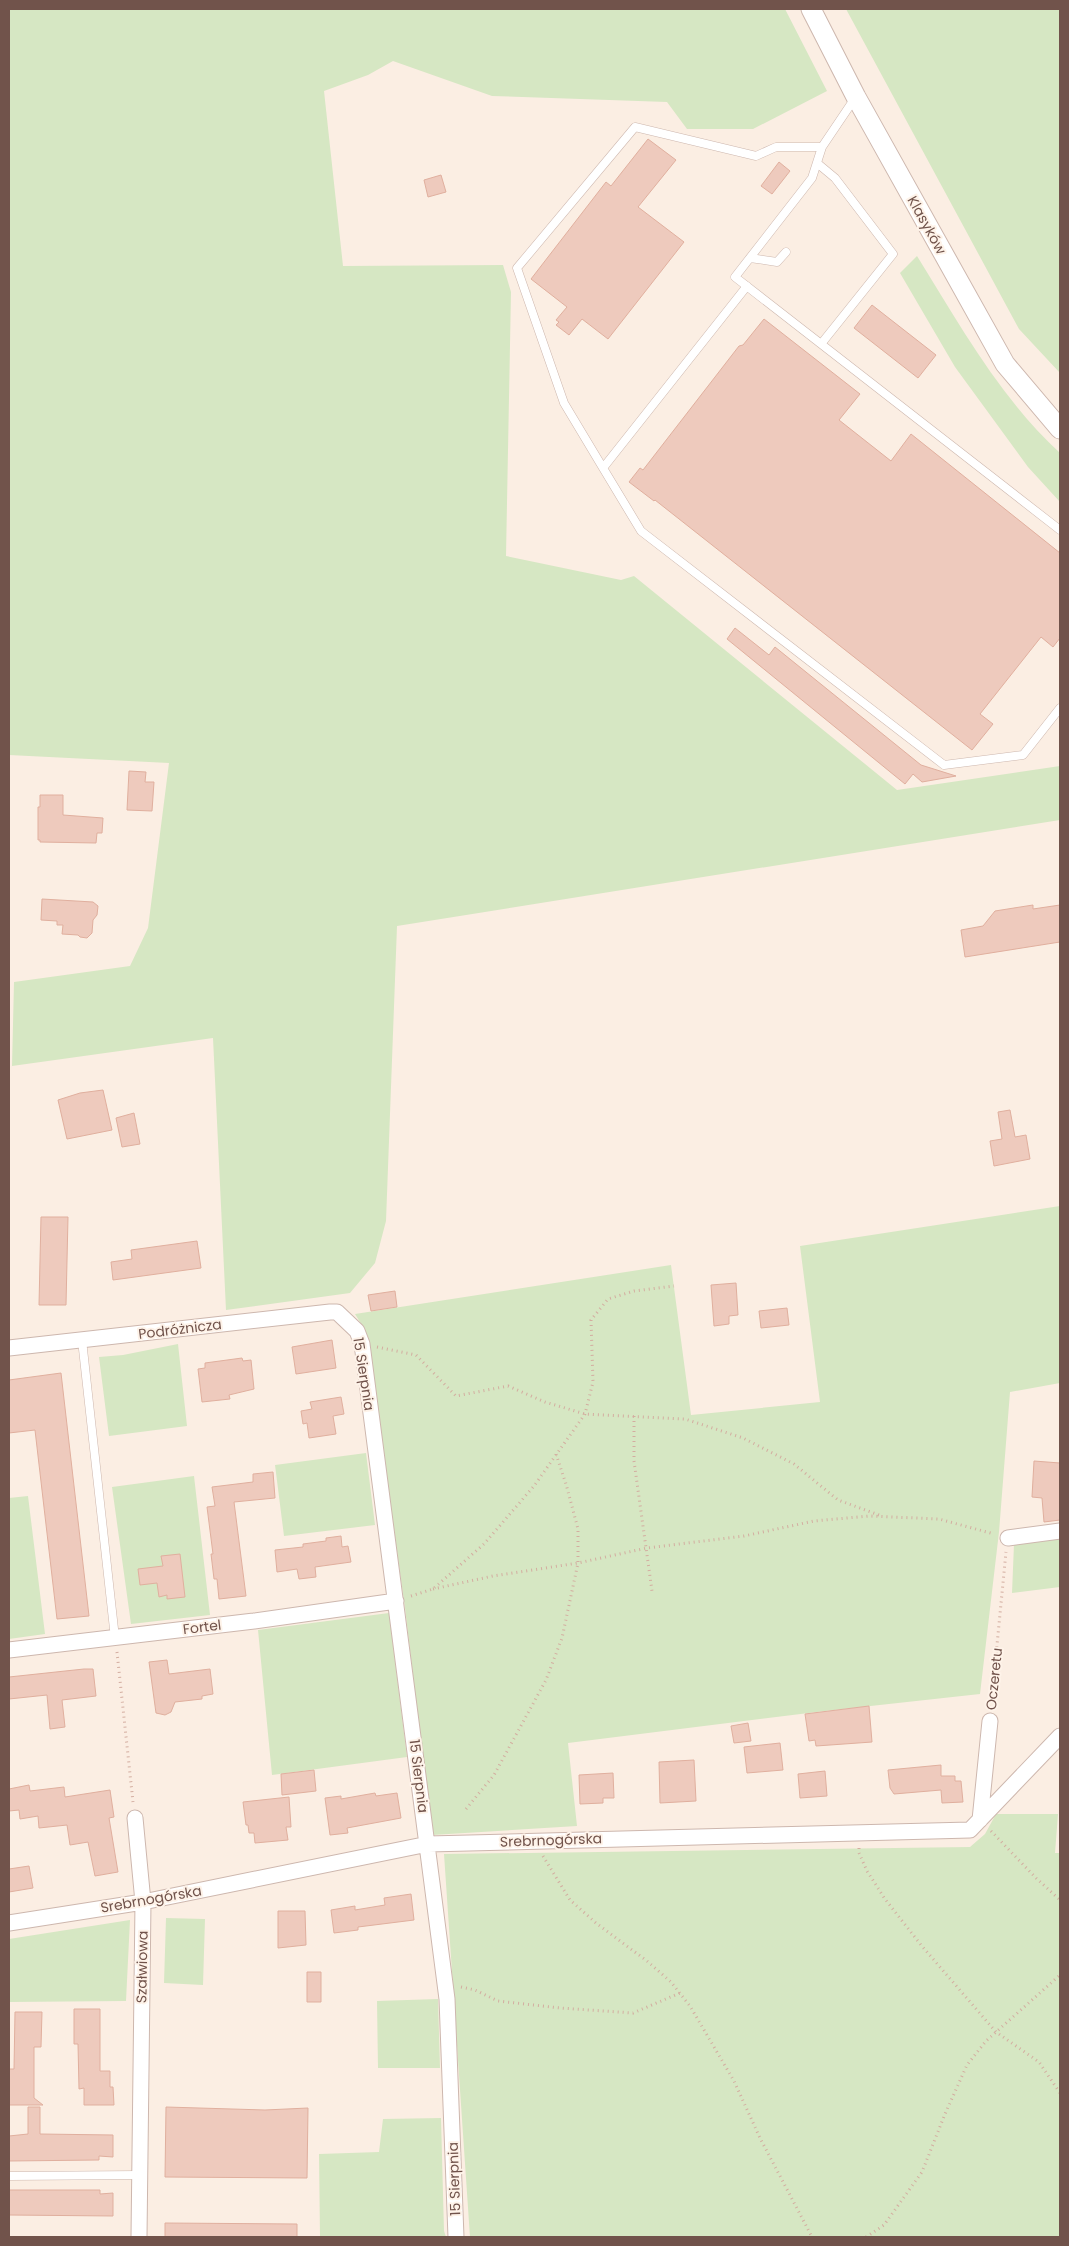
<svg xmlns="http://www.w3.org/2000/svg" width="1069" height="2246" font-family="Poppins,sans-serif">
  <rect width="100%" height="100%" fill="#fbeee3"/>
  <path fill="#d6e7c3" d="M 9,9 L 785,9 L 827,91 L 753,129 L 687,129 L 667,102 L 492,96 L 393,61 L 368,75 L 324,91 L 343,266 L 503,265 L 511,292 L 506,556 L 621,580 L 634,576 L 897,790 L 1060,766 L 1060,820 L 397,926 L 386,1221 L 375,1263 L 350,1293 L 226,1310 L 213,1038 L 12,1066 L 14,982 L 130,966 L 148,928 L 169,763 L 9,755 Z
    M 846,9 L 1060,9 L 1060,373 L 1019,329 Z
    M 917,256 C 960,325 1000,398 1060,453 L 1060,502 L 1028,467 L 955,367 L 900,273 Z
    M 1060,1206 L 1060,1383 L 1010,1392 L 999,1532 L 980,1694 L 825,1711 L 568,1743 L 577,1826 L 432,1835 L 405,1608 L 366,1332 L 355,1314 L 671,1265 L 691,1415 L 820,1402 L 800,1246 Z
    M 178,1344 L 187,1426 L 109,1436 L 99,1357 L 123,1355 Z
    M 366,1453 L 375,1525 L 284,1536 L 275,1465 Z
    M 194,1476 L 210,1615 L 131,1624 L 112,1487 Z
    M 28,1496 L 45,1634 L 9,1639 L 9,1498 Z
    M 1060,1537 L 1060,1587 L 1012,1593 L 1014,1544 Z
    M 389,1613 L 407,1757 L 272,1775 L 258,1630 Z
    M 996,1814 L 1058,1814 L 1055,1853 L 1060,1853 L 1060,2237 L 470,2237 L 444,1854 L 970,1847 L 985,1834 Z
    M 166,1918 L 205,1919 L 203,1985 L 164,1983 Z
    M 130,1920 L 126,2001 L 9,2002 L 9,1939 Z
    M 438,1999 L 440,2068 L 378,2068 L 377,2001 Z
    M 441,2118 L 444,2231 L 446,2237 L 320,2237 L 319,2154 L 379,2152 L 383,2119 Z"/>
  <path fill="#eecabd" stroke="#e0af9e" d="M 648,139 L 676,160 L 638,207 L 684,242 L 608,339 L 582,319 L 569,335 L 556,325 L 559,322 L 556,320 L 567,307 L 531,279 L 606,182 L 611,186 Z
    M 779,162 L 790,171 L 772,194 L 761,186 Z
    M 441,175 L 446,192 L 428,197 L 424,180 Z
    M 872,305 L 936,355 L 918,378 L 854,328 Z
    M 764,319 L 860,394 L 839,420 L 891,461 L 911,434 L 1060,553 L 1060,638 L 1053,647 L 1041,637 L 980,714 L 993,724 L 972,750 L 655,500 L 654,501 L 629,482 L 640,468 L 643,470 L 739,346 L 743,345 Z
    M 735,628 L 769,655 L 775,647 L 921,765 L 956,776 L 922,782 L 913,774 L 905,784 L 727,639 Z
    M 129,771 L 146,772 L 145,782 L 154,782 L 152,811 L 127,810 Z
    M 40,795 L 63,795 L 63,815 L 103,818 L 102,833 L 97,833 L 96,843 L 40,842 L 40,840 L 38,840 L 38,807 L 40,807 Z
    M 42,899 L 93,902 L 98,906 L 97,915 L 93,920 L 92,933 L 87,938 L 80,937 L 78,935 L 62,934 L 63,925 L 57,925 L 57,921 L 41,920 Z
    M 1033,905 L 1033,909 L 1060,905 L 1060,942 L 965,957 L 961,930 L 983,926 L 995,911 Z
    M 103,1090 L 112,1130 L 67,1139 L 58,1100 L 80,1093 Z
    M 1010,1110 L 1015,1137 L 1026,1135 L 1030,1159 L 994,1166 L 990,1141 L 1002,1139 L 998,1112 Z
    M 134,1113 L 140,1144 L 122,1147 L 116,1118 Z
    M 41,1217 L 68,1217 L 66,1305 L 39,1305 Z
    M 197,1241 L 201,1268 L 113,1280 L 111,1262 L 132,1259 L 131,1250 Z
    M 736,1283 L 738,1315 L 729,1316 L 729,1324 L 714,1326 L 711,1285 Z
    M 395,1291 L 397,1307 L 371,1311 L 368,1295 Z
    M 787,1308 L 789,1325 L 761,1328 L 759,1311 Z
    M 332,1340 L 336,1368 L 296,1374 L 292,1347 Z
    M 242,1358 L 243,1361 L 251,1360 L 254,1389 L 229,1395 L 230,1399 L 202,1402 L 198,1369 L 205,1368 L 205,1363 Z
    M 61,1373 L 89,1616 L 57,1619 L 35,1430 L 9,1433 L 9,1380 Z
    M 341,1397 L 344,1414 L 333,1416 L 336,1434 L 309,1438 L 307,1423 L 303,1424 L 301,1411 L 312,1409 L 310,1402 Z
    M 1034,1461 L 1060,1463 L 1060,1520 L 1044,1522 L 1042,1498 L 1032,1497 Z
    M 273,1472 L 275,1498 L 234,1502 L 246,1596 L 219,1599 L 217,1579 L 214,1579 L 211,1554 L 213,1554 L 207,1507 L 215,1506 L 212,1487 L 253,1482 L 253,1474 Z
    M 341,1536 L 342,1547 L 348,1546 L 351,1562 L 315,1567 L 316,1577 L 299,1579 L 297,1569 L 277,1572 L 275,1550 L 303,1547 L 303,1544 L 326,1541 L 326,1538 Z
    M 180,1554 L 185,1597 L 167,1599 L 167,1595 L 159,1597 L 157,1583 L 140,1585 L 138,1569 L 163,1566 L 161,1556 Z
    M 167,1660 L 169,1674 L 210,1669 L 213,1694 L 202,1696 L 202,1699 L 175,1702 L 171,1712 L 165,1715 L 156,1713 L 149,1662 Z
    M 84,1669 L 93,1669 L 96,1696 L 62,1700 L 65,1727 L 50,1729 L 47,1695 L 9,1699 L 9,1677 Z
    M 869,1706 L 872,1742 L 816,1746 L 815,1740 L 809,1741 L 805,1714 Z
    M 748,1723 L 751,1741 L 734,1743 L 731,1726 Z
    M 780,1743 L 783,1770 L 747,1773 L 744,1747 Z
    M 694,1760 L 696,1801 L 660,1803 L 659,1762 Z
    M 941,1765 L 941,1776 L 955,1776 L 955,1781 L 961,1781 L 963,1802 L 942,1803 L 941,1790 L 894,1794 L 890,1788 L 888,1770 Z
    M 314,1770 L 316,1791 L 282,1795 L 281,1774 Z
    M 825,1771 L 827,1796 L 800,1798 L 798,1774 Z
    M 613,1773 L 614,1798 L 603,1798 L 603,1803 L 580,1804 L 579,1775 Z
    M 29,1785 L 30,1791 L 64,1787 L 65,1797 L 110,1790 L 114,1817 L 109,1818 L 118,1872 L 95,1876 L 88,1842 L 70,1845 L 67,1825 L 39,1828 L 38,1816 L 20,1819 L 19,1810 L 9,1811 L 9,1789 Z
    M 375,1793 L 376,1796 L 397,1793 L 401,1818 L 347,1828 L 348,1833 L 330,1835 L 325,1798 L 341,1796 L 341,1799 Z
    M 289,1797 L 291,1827 L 286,1827 L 288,1840 L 255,1843 L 254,1833 L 249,1833 L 248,1825 L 246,1825 L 243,1802 Z
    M 29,1866 L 33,1888 L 9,1892 L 9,1869 Z
    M 411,1894 L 414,1920 L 358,1927 L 358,1930 L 334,1933 L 331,1910 L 355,1906 L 355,1910 L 385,1905 L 384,1898 Z
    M 278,1911 L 305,1911 L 306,1945 L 278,1948 Z
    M 307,1972 L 321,1972 L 321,2002 L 307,2002 Z
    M 74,2009 L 100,2009 L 100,2071 L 110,2071 L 110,2087 L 113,2087 L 114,2105 L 84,2105 L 84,2088 L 79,2089 L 78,2044 L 74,2044 Z
    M 15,2012 L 42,2012 L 41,2047 L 34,2047 L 34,2098 L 43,2105 L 9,2105 L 9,2069 L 14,2069 Z
    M 28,2107 L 40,2107 L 40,2134 L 113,2135 L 113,2157 L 99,2156 L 99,2160 L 9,2161 L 9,2136 L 28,2134 Z
    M 166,2107 L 265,2110 L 308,2108 L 307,2178 L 165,2177 Z
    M 9,2190 L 100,2190 L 100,2194 L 113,2193 L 113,2216 L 9,2215 Z
    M 165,2223 L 297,2224 L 297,2237 L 165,2237 Z"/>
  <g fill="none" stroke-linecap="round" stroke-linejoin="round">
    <defs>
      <path id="service" d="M 855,98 L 822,147 L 812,178 L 735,277 L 1060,530
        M 817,163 L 835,178 L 893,254 L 821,344
        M 750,258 L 777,262 L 786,252
        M 747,286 L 603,468 L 641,531 L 944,765 L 1023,755 L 1060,708
        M 603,468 L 564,403 L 517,268 L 635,127 L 756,156 L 776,147 L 822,147
        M 82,1340 L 115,1638
        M 9,2176 L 140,2175"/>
      <path id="minor" d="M 9,1348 L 330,1312 L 337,1312 L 357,1331 L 362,1344 L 447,1999 L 456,2237
        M 1008,1538 L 1060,1531
        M 9,1650 L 254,1621 L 396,1601
        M 135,1818 L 143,1902 L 139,2237
        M 980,1820 L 990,1721
        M 9,1923 L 143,1902 L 428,1844 L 970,1830 L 1060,1736"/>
      <path id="tertiary" d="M 811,9 L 856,97 L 1005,364 L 1060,429"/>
    </defs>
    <use href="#service" stroke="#cdb7ae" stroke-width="9"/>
    <use href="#minor" stroke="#cdb7ae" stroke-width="17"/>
    <use href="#tertiary" stroke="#cdb7ae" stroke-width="21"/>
    <path stroke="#d3ada0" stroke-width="3" stroke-dasharray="1 4" stroke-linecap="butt" d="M 377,1347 L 416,1355 L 456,1396 L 508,1386 L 545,1402 L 585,1414 L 685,1419 L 743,1438 L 794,1464 L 838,1500 L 879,1515
      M 634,1416 L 634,1461 L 652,1591
      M 433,1589 L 493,1576 L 578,1563 L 647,1548 L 744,1536 L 814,1521 L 869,1516 L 939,1519 L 994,1534
      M 411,1596 L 433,1589 L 484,1544 L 534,1486 L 585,1414 L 593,1382 L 591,1320 L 608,1299 L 634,1291 L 674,1286
      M 117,1652 L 133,1802
      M 991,1707 L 1006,1552
      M 466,1809 L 494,1775 L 546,1680 L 562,1638 L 578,1563 L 578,1529 L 566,1484 L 556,1454
      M 991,1831 L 1036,1878 L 1060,1900
      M 859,1848 L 859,1853 L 867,1871 L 885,1899 L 921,1945 L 996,2032 L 1039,2062 L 1060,2093
      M 543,1856 L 570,1900 L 596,1923 L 647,1961 L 671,1982 L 690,2006 L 734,2081 L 760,2138 L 812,2237
      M 461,1987 L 475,1990 L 498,2001 L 560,2008 L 633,2013 L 680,1993
      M 866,2237 L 884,2225 L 922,2172 L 945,2114 L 967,2065 L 986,2041 L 1060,1975"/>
    <use href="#service" stroke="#fff" stroke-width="8"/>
    <use href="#minor" stroke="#fff" stroke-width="15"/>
    <use href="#tertiary" stroke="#fff" stroke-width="19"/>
  </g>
  <g text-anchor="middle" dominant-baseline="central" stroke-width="4" stroke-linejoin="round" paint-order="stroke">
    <g font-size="14" fill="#71534b" stroke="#fef3e9">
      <text transform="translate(927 225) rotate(61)">Klasyków</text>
      <text transform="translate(180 1329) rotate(-7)">Podróżnicza</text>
      <text transform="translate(364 1374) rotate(81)">15 Sierpnia</text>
      <text transform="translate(202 1627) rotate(-7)">Fortel</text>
      <text transform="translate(994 1679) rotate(-84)">Oczeretu</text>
      <text transform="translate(419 1776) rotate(83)">15 Sierpnia</text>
      <text transform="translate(551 1840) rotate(-2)">Srebrnogórska</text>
      <text transform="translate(151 1899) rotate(-10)">Srebrnogórska</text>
      <text transform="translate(142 1967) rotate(-89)">Szałwiowa</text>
      <text transform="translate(454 2179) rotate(-92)">15 Sierpnia</text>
    </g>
  </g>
  <rect width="1069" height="2246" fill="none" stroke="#71534b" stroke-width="20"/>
</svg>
